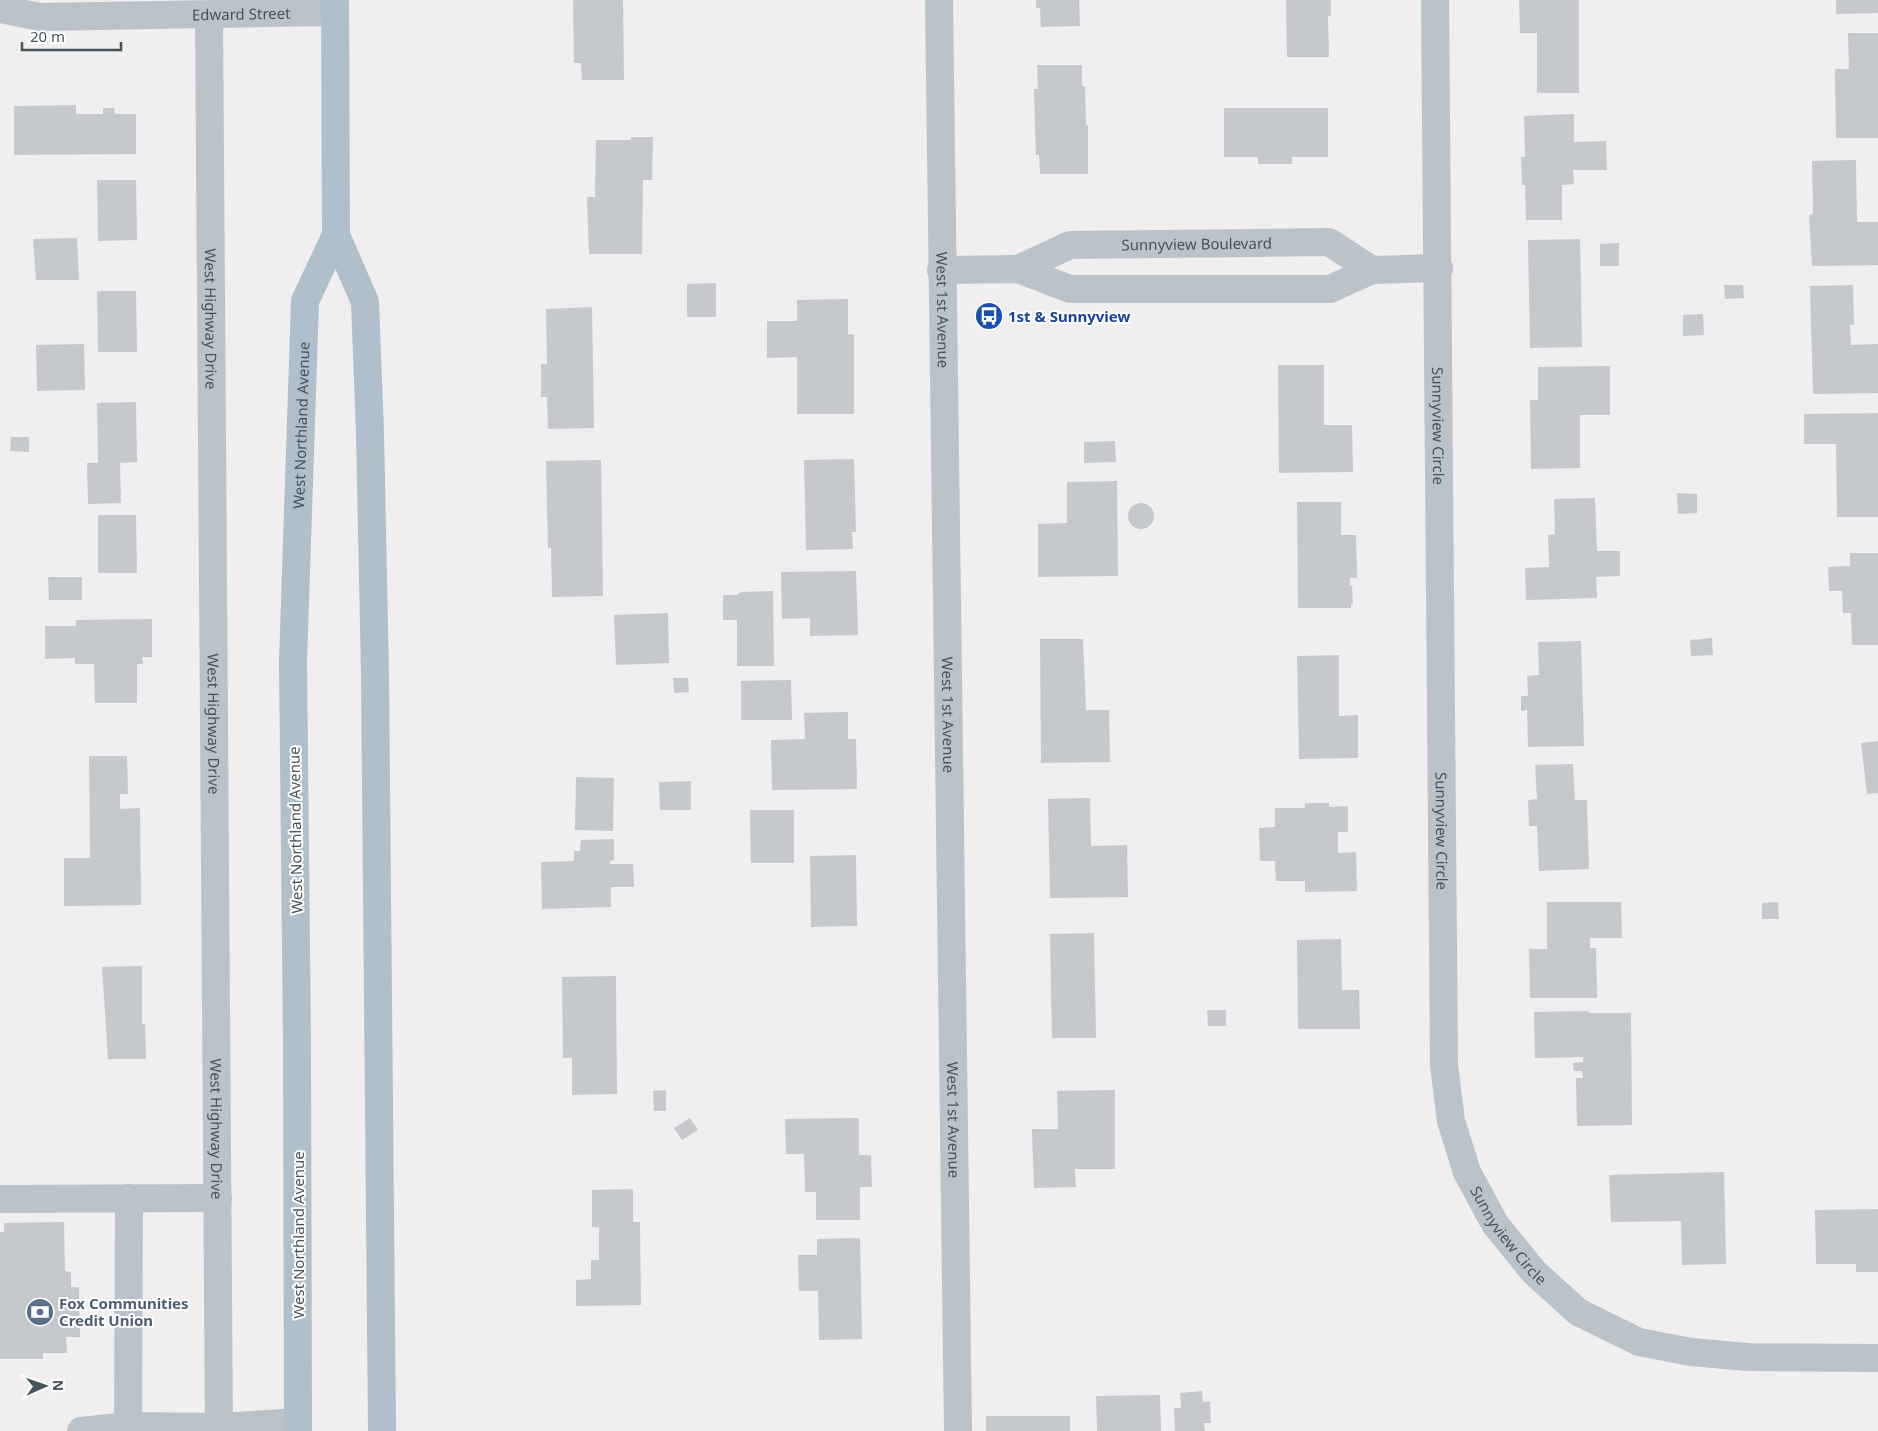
<svg xmlns="http://www.w3.org/2000/svg" width="1878" height="1431" font-family="'Noto Sans',sans-serif">
  <rect width="100%" height="100%" fill="#f0eeee"/>
  <path fill="#c5c9cd" d="M 573,0 L 623,0 L 624,80 L 582,80 L 581,63 L 574,63 Z
    M 1036,0 L 1079,0 L 1080,26 L 1041,27 L 1040,8 L 1036,8 Z
    M 1286,0 L 1331,0 L 1331,16 L 1328,16 L 1329,57 L 1287,57 Z
    M 1519,0 L 1579,0 L 1579,93 L 1537,93 L 1537,33 L 1520,33 Z
    M 1836,0 L 1878,0 L 1878,13 L 1836,14 Z
    M 1848,33 L 1878,33 L 1878,138 L 1836,138 L 1835,69 L 1849,69 Z
    M 1037,65 L 1082,65 L 1082,86 L 1085,86 L 1086,125 L 1088,125 L 1088,174 L 1040,174 L 1039,155 L 1036,155 L 1034,89 L 1038,89 Z
    M 76,105 L 76,114 L 103,114 L 103,108 L 114,108 L 115,114 L 136,114 L 136,154 L 14,155 L 14,106 Z
    M 1224,108 L 1328,108 L 1328,157 L 1292,157 L 1292,164 L 1258,164 L 1258,157 L 1224,157 Z
    M 1574,114 L 1574,142 L 1606,141 L 1607,170 L 1573,170 L 1574,184 L 1562,185 L 1562,220 L 1526,220 L 1525,185 L 1522,185 L 1521,157 L 1525,157 L 1524,116 Z
    M 631,137 L 653,137 L 652,180 L 643,180 L 642,254 L 589,254 L 587,197 L 595,197 L 596,140 L 631,140 Z
    M 1856,160 L 1857,222 L 1878,222 L 1878,265 L 1812,266 L 1809,215 L 1813,214 L 1812,161 Z
    M 97,180 L 136,180 L 137,240 L 98,241 Z
    M 77,238 L 79,280 L 36,280 L 33,239 Z
    M 1580,239 L 1582,347 L 1530,348 L 1528,240 Z
    M 1619,243 L 1619,266 L 1600,266 L 1600,244 Z
    M 716,283 L 716,317 L 687,317 L 687,284 Z
    M 1724,285 L 1743,285 L 1744,298 L 1725,299 Z
    M 1853,285 L 1854,325 L 1850,325 L 1851,345 L 1878,344 L 1878,393 L 1813,394 L 1810,286 Z
    M 97,291 L 136,291 L 137,352 L 98,352 Z
    M 848,299 L 848,334 L 854,335 L 854,414 L 797,414 L 797,357 L 767,358 L 767,321 L 797,321 L 797,300 Z
    M 592,307 L 594,428 L 548,429 L 547,397 L 541,397 L 541,364 L 547,364 L 546,309 Z
    M 1703,314 L 1704,335 L 1683,336 L 1683,315 Z
    M 84,344 L 85,390 L 37,391 L 36,345 Z
    M 1278,365 L 1324,365 L 1324,425 L 1352,425 L 1353,472 L 1279,473 Z
    M 1610,366 L 1610,415 L 1580,415 L 1580,468 L 1531,469 L 1530,400 L 1538,400 L 1538,367 Z
    M 136,402 L 137,462 L 120,463 L 121,503 L 88,504 L 87,463 L 98,463 L 97,403 Z
    M 1878,413 L 1878,517 L 1837,517 L 1836,444 L 1804,444 L 1804,414 Z
    M 11,437 L 29,437 L 29,452 L 10,451 Z
    M 1115,441 L 1116,462 L 1084,463 L 1084,442 Z
    M 854,459 L 856,532 L 852,532 L 853,549 L 806,550 L 804,460 Z
    M 601,460 L 603,596 L 552,597 L 551,548 L 548,548 L 546,461 Z
    M 1117,481 L 1118,576 L 1038,577 L 1038,524 L 1067,523 L 1067,482 Z
    M 1677,493 L 1697,494 L 1697,513 L 1678,514 Z
    M 1595,498 L 1597,551 L 1620,551 L 1620,576 L 1596,577 L 1597,598 L 1526,600 L 1525,568 L 1549,567 L 1548,535 L 1555,534 L 1554,499 Z
    M 1297,502 L 1341,502 L 1341,535 L 1356,535 L 1357,578 L 1350,578 L 1350,586 L 1352,586 L 1353,604 L 1351,604 L 1351,608 L 1298,608 Z
    M1128 516a13 13 0 1 1 26 0a13 13 0 1 1-26 0Z
    M 98,515 L 136,515 L 137,573 L 98,573 Z
    M 1850,553 L 1878,553 L 1878,645 L 1852,645 L 1851,613 L 1843,613 L 1842,591 L 1829,591 L 1828,567 L 1850,566 Z
    M 856,571 L 858,635 L 810,636 L 810,618 L 782,619 L 781,572 Z
    M 48,577 L 82,577 L 82,600 L 49,600 Z
    M 773,591 L 774,666 L 737,666 L 737,620 L 723,620 L 723,595 L 737,595 L 741,592 Z
    M 668,613 L 669,663 L 616,665 L 614,615 Z
    M 152,619 L 152,657 L 142,657 L 143,664 L 137,664 L 137,703 L 95,703 L 94,664 L 75,664 L 75,658 L 45,659 L 45,626 L 76,626 L 76,620 Z
    M 1712,638 L 1713,655 L 1691,656 L 1690,640 Z
    M 1040,639 L 1083,639 L 1086,710 L 1109,710 L 1110,762 L 1041,763 Z
    M 1581,641 L 1584,746 L 1528,747 L 1527,710 L 1521,711 L 1521,696 L 1528,696 L 1527,676 L 1539,675 L 1538,642 Z
    M 1339,655 L 1339,716 L 1358,715 L 1358,758 L 1299,759 L 1297,656 Z
    M 673,678 L 688,678 L 689,692 L 674,693 Z
    M 791,680 L 792,720 L 741,720 L 741,681 Z
    M 848,712 L 848,739 L 856,739 L 857,789 L 772,790 L 771,740 L 805,739 L 804,713 Z
    M 1878,741 L 1878,793 L 1867,794 L 1861,743 Z
    M 89,756 L 127,756 L 128,794 L 120,794 L 120,809 L 140,808 L 141,905 L 64,906 L 64,858 L 90,858 Z
    M 1573,764 L 1575,800 L 1587,800 L 1589,869 L 1539,871 L 1537,826 L 1529,826 L 1528,800 L 1537,799 L 1535,765 Z
    M 576,777 L 614,778 L 613,831 L 575,830 Z
    M 691,781 L 691,810 L 660,810 L 659,782 Z
    M 1090,798 L 1091,846 L 1127,845 L 1128,897 L 1050,898 L 1048,799 Z
    M 1305,803 L 1329,803 L 1329,807 L 1348,806 L 1348,832 L 1338,832 L 1338,853 L 1356,852 L 1357,891 L 1305,892 L 1305,881 L 1276,881 L 1275,861 L 1260,861 L 1259,828 L 1275,827 L 1275,808 L 1305,808 Z
    M 750,810 L 794,810 L 794,863 L 751,863 Z
    M 614,839 L 614,860 L 610,861 L 610,864 L 633,864 L 634,887 L 611,887 L 611,907 L 542,909 L 541,862 L 574,861 L 574,851 L 580,851 L 581,840 Z
    M 856,855 L 857,926 L 811,927 L 810,856 Z
    M 1547,902 L 1621,902 L 1622,938 L 1590,938 L 1590,948 L 1596,948 L 1597,998 L 1530,998 L 1529,949 L 1547,949 Z
    M 1778,902 L 1779,919 L 1762,919 L 1762,903 Z
    M 1094,933 L 1096,1038 L 1052,1038 L 1050,934 Z
    M 1341,939 L 1342,990 L 1359,990 L 1360,1029 L 1298,1029 L 1297,940 Z
    M 142,966 L 142,1024 L 145,1024 L 146,1059 L 108,1059 L 102,967 Z
    M 616,976 L 617,1094 L 572,1095 L 572,1058 L 563,1058 L 562,977 Z
    M 1207,1010 L 1226,1010 L 1226,1026 L 1208,1026 Z
    M 1588,1011 L 1589,1013 L 1631,1013 L 1632,1125 L 1577,1126 L 1576,1078 L 1583,1078 L 1582,1071 L 1574,1071 L 1573,1063 L 1583,1062 L 1583,1057 L 1535,1058 L 1534,1012 Z
    M 666,1090 L 666,1111 L 654,1111 L 653,1091 Z
    M 1115,1090 L 1115,1169 L 1075,1169 L 1076,1187 L 1034,1188 L 1032,1129 L 1058,1129 L 1057,1091 Z
    M 690,1118 L 698,1130 L 682,1140 L 674,1128 Z
    M 859,1118 L 859,1155 L 871,1155 L 872,1187 L 860,1187 L 860,1220 L 816,1220 L 816,1192 L 805,1192 L 804,1154 L 786,1154 L 785,1119 Z
    M 1724,1172 L 1726,1264 L 1682,1265 L 1681,1221 L 1611,1222 L 1609,1175 Z
    M 633,1189 L 633,1222 L 640,1222 L 641,1305 L 576,1306 L 576,1280 L 591,1279 L 591,1260 L 599,1260 L 599,1227 L 592,1227 L 592,1190 Z
    M 1878,1209 L 1878,1272 L 1856,1272 L 1856,1264 L 1816,1264 L 1815,1210 Z
    M 64,1222 L 65,1271 L 71,1272 L 71,1287 L 79,1287 L 80,1337 L 66,1337 L 67,1353 L 43,1353 L 43,1359 L 0,1359 L 0,1232 L 4,1232 L 4,1223 Z
    M 860,1238 L 862,1339 L 819,1340 L 818,1291 L 799,1291 L 798,1255 L 817,1255 L 817,1239 Z
    M 1202,1391 L 1203,1402 L 1210,1401 L 1211,1423 L 1204,1423 L 1205,1431 L 1175,1431 L 1174,1408 L 1181,1408 L 1180,1393 Z
    M 1160,1395 L 1161,1431 L 1097,1431 L 1096,1396 Z
    M 986,1416 L 1070,1416 L 1070,1431 L 986,1431 Z"/>
  <g fill="none" stroke-linecap="round" stroke-linejoin="round">
    <g stroke="#bac3ca" stroke-width="28">
      <path id="s1" d="M 939,0 L 958,1431"/>
      <path id="s2" d="M 1435,0 L 1444,1065 L 1451,1121 L 1467,1172 L 1495,1224 L 1534,1272 L 1578,1312 L 1639,1342 L 1691,1352 L 1747,1357 L 1878,1358"/>
      <path id="s3" d="M 0,9 L 40,17 L 335,12"/>
      <path id="s4" d="M 209,15 L 219,1431"/>
      <path id="s5" d="M 1018,269 L 1070,245 L 1329,242 L 1372,270"/>
      <path d="M 941,270 L 1018,269 L 1070,289 L 1330,289 L 1372,270 L 1439,268"/>
      <path d="M 129,1198 L 128,1426 L 220,1427 L 298,1422"/>
      <path d="M 0,1199 L 218,1198"/>
      <path d="M 81,1431 L 128,1426"/>
    </g>
    <g stroke="#afbfcb" stroke-width="28">
      <path d="M 335,0 L 336,235 L 365,302 L 370,433 L 375,675 L 382,1431"/>
      <path id="s6" d="M 298,1431 L 297,1043 L 293,662 L 305,301 L 336,235"/>
    </g>
  </g>
  <defs>
    <symbol id="bus-disc" viewBox="-11 -11 22 22"><circle r="9.5" fill="#1a4fb4" stroke="#fff"/><path d="M-5-6H5V4H4V6H2V4H-2V6H-4V4H-5ZM-3.5-4V0h7V-4ZM-3.5 1.2v1.5H-2V1.2ZM2 1.2v1.5H3.5V1.2Z" fill="#fff"/></symbol>
    <symbol id="bank-disc" viewBox="-11 -11 22 22"><circle r="9.5" fill="#5c6f8a" stroke="#fff"/><path d="M-6-4H6V4H-6ZM0-2.3a2.3 2.3 0 1 0 0 4.6a2.3 2.3 0 1 0 0-4.6Z" fill="#fff"/></symbol>
  </defs>
  <g fill-rule="evenodd">
    <use href="#bus-disc" x="973" y="300" width="32" height="32"/>
    <use href="#bank-disc" x="24" y="1296" width="32" height="32"/>
  </g>
  <g text-anchor="middle" dominant-baseline="central" stroke-width="4" stroke-linejoin="round" paint-order="stroke">
    <g font-size="15" fill="#47535a" stroke="#fff">
      <text stroke="none"><textPath href="#s3" startOffset="242">Edward Street</textPath></text>
      <text stroke="none"><textPath href="#s5" startOffset="184">Sunnyview Boulevard</textPath></text>
      <text stroke="none"><textPath href="#s1" startOffset="310">West 1st Avenue</textPath></text>
      <text stroke="none"><textPath href="#s4" startOffset="304">West Highway Drive</textPath></text>
      <text stroke="none"><textPath href="#s6" startOffset="1006">West Northland Avenue</textPath></text>
      <text stroke="none"><textPath href="#s2" startOffset="426">Sunnyview Circle</textPath></text>
      <text stroke="none"><textPath href="#s1" startOffset="715">West 1st Avenue</textPath></text>
      <text stroke="none"><textPath href="#s4" startOffset="709">West Highway Drive</textPath></text>
      <text transform="translate(295 830) rotate(-91)">West Northland Avenue</text>
      <text stroke="none"><textPath href="#s2" startOffset="831">Sunnyview Circle</textPath></text>
      <text stroke="none"><textPath href="#s1" startOffset="1120">West 1st Avenue</textPath></text>
      <text stroke="none"><textPath href="#s4" startOffset="1114">West Highway Drive</textPath></text>
      <text stroke="none"><textPath href="#s2" startOffset="1251">Sunnyview Circle</textPath></text>
      <text transform="translate(298 1235) rotate(-90)">West Northland Avenue</text>
    </g>
    <g font-size="15" font-weight="bold" fill="#164399" stroke="#fff" text-anchor="start">
      <text x="1008" y="316">1st &amp; Sunnyview</text>
    </g>
    <g font-size="15" font-weight="bold" fill="#4e5e75" stroke="#fff" text-anchor="start">
      <text x="59" y="1303">Fox Communities<tspan x="59" dy="17">Credit Union</tspan></text>
    </g>
  </g>
  <g transform="translate(45 1386) rotate(88)" stroke="#ffffff" stroke-width="4" paint-order="stroke">
  <path d="M0-4L9 19L0 12L-9 19Z" fill="#47535a"/>
  <text y="-8" font-size="14" font-weight="bold" text-anchor="middle" fill="#47535a">N</text>
  </g>
  <path d="M22 42v8h99v-8" fill="none" stroke="#47535a" stroke-width="2.5"/>
  <text x="30" y="42" font-size="15" fill="#47535a" stroke="#ffffff" stroke-width="4" paint-order="stroke">20 m</text>
</svg>
